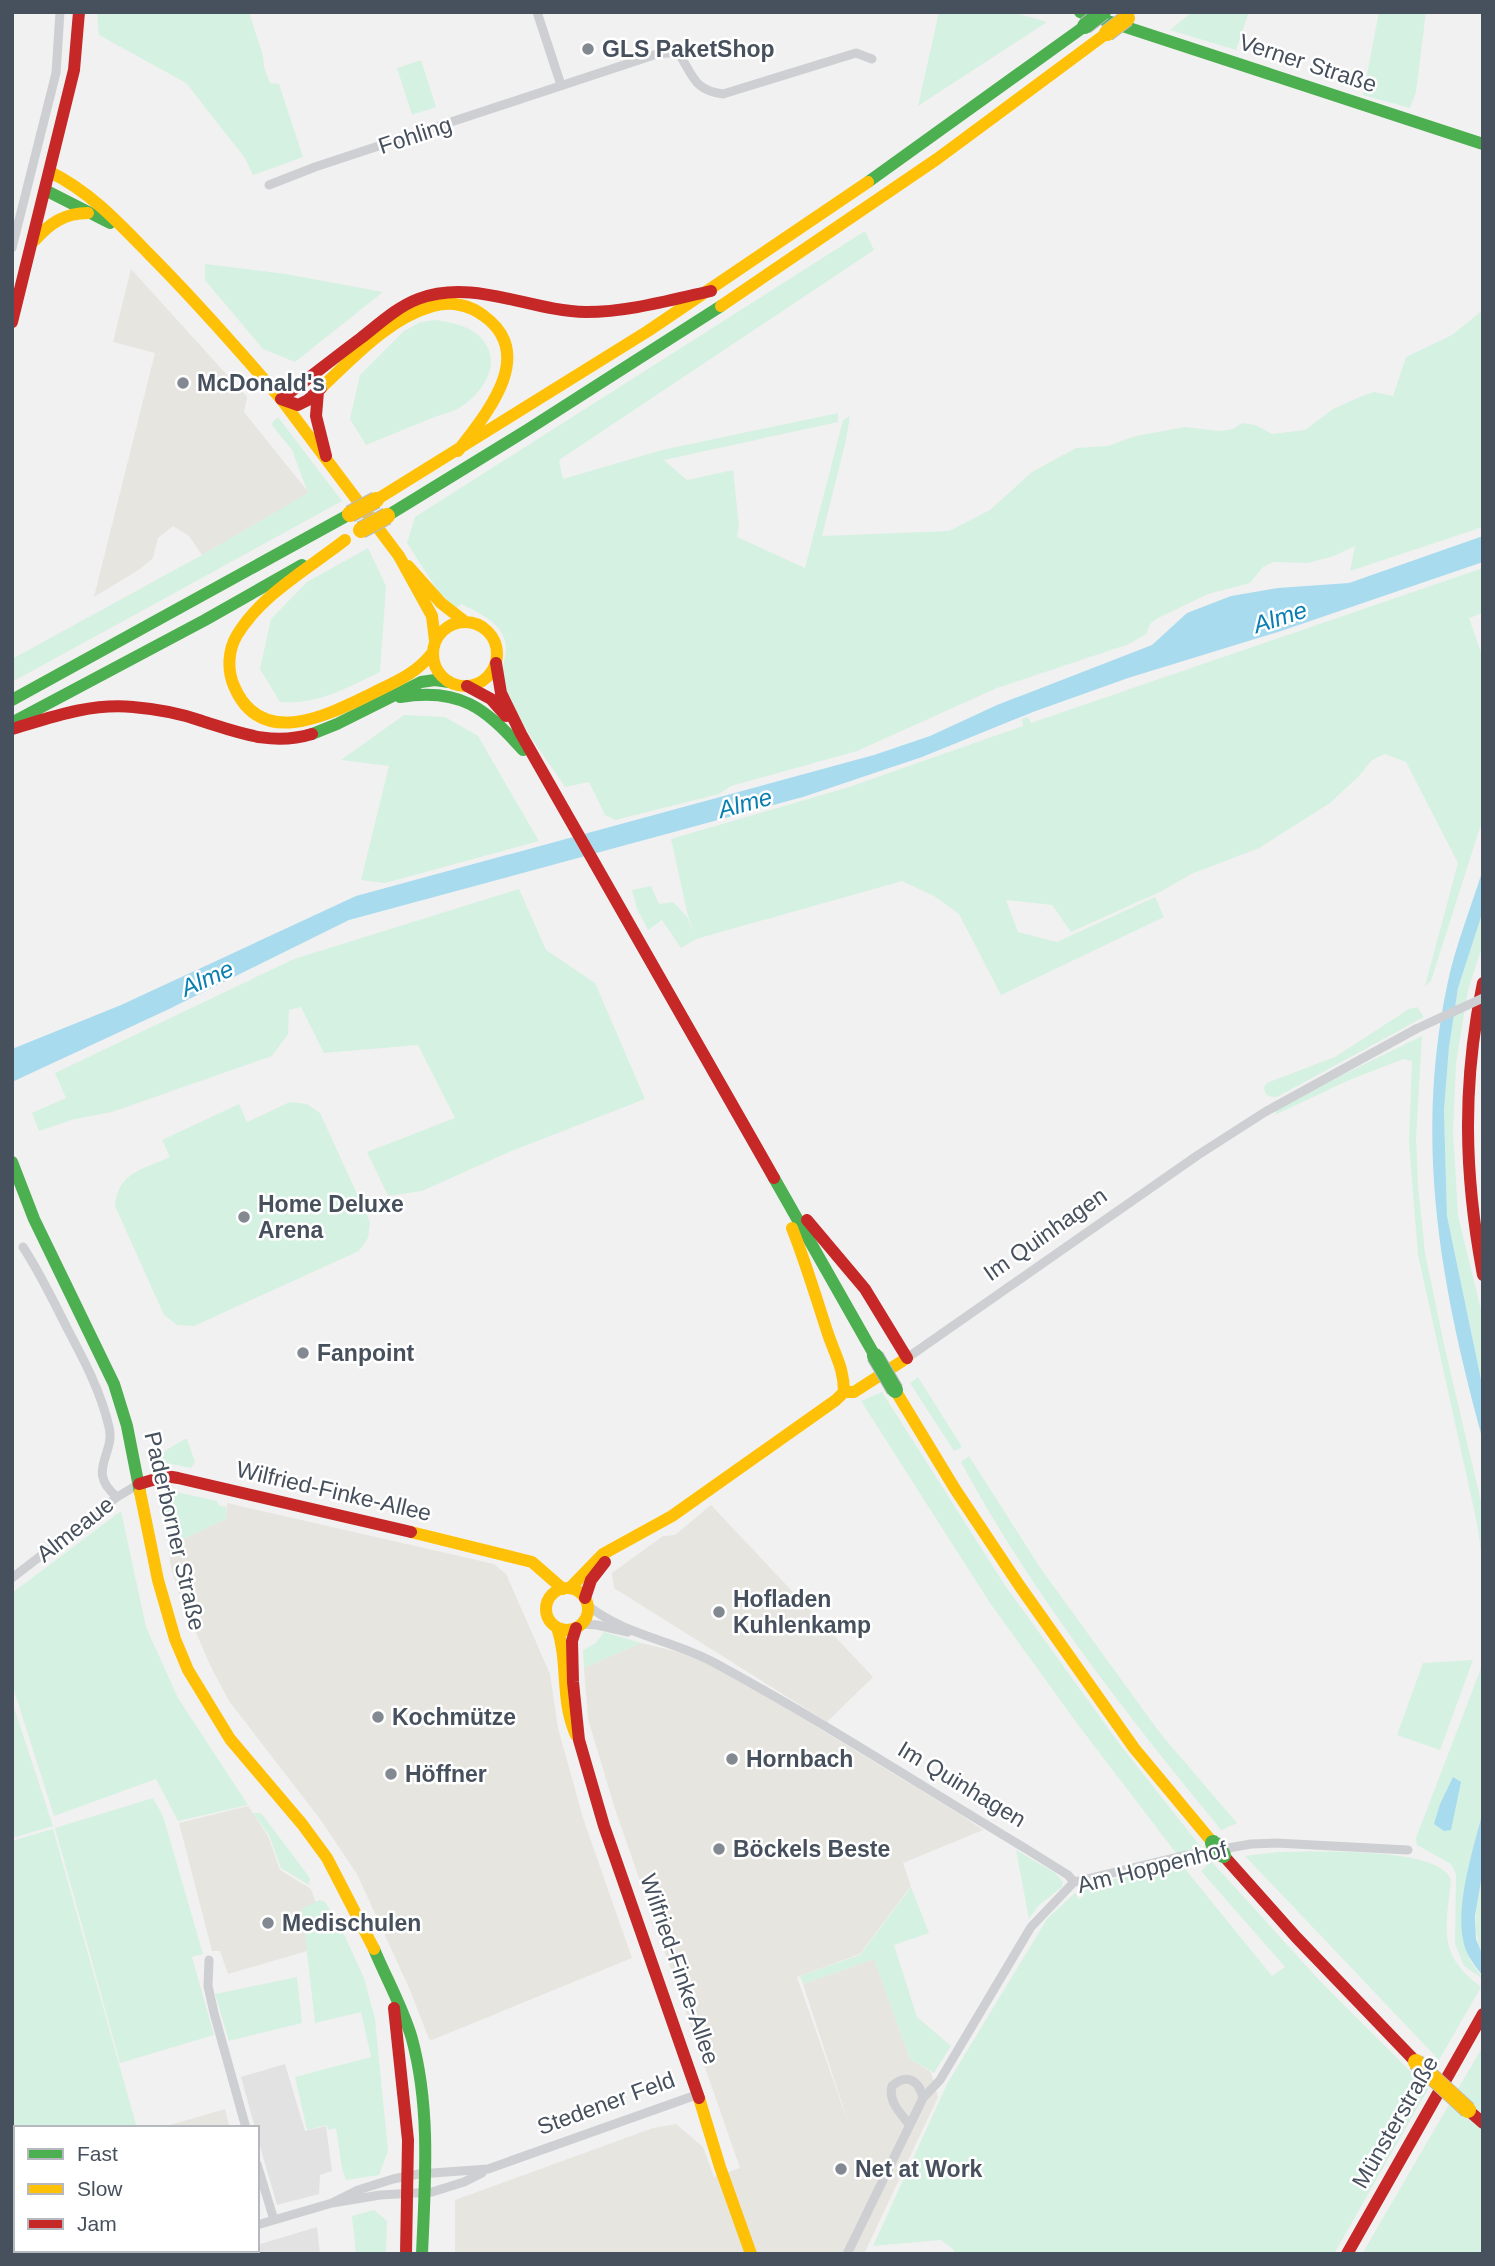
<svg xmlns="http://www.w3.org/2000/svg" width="1495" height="2266" font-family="Arial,sans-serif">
  <rect width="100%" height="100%" fill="#f2f1f1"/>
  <path fill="#e6e5df" d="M 131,269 L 247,397 L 244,412 L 309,493 L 202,555 L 189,536 L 173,526 L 158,538 L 153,558 L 140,569 L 94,597 L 155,353 L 113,342 Z
    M 227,1503 L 494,1564 L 506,1574 L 550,1674 L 558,1728 L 583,1818 L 632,1958 L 432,2040 L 429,2039 L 410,1990 L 357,1874 L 320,1819 L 229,1701 L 211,1667 L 179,1594 L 171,1567 L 168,1546 L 226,1519 Z
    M 711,1505 L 873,1677 L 827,1722 L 614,1588 L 612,1573 L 663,1536 L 675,1535 Z
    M 641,1643 L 678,1652 L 706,1663 L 756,1690 L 958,1813 L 983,1830 L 903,1863 L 911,1886 L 860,1954 L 797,1977 L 850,2128 L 803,1984 L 874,1959 L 910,2059 L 931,2072 L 938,2097 L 864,2254 L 455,2254 L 455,2200 L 653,2128 L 676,2124 L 703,2147 L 714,2177 L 740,2168 L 615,1809 L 588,1719 L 584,1668 Z
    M 248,1806 L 268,1836 L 280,1870 L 311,1889 L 331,1944 L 228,1974 L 220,1951 L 212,1951 L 179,1823 Z
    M 225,2109 L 230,2128 L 160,2128 Z
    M 16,2169 L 16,2250 L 110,2250 L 98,2254 L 12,2254 L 12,2170 Z"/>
  <path fill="#e3e2e3" d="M 285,2064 L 305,2131 L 326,2126 L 332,2171 L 320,2175 L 319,2194 L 277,2205 L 257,2136 L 257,2128 L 255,2128 L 241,2077 Z
    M 317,2227 L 320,2254 L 230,2254 L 242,2250 L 257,2250 L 257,2245 Z"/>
  <path fill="#d5f1e2" d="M 97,12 L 249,12 L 263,56 L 264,67 L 270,83 L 279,84 L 303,157 L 253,175 L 245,158 L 186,83 L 99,35 Z
    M 939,12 L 1013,12 L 1047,22 L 918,106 Z
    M 1192,12 L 1249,12 L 1236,50 L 1170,30 Z
    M 1379,12 L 1426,12 L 1416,92 L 1410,108 L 1363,95 Z
    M 421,60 L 436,107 L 412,115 L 397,68 Z
    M 865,231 L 874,250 L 559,460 L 563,479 L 662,450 L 838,413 L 838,422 L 664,460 L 687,480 L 733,470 L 739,526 L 737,537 L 805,568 L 843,420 L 850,416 L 846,440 L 822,536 L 949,531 L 990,510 L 1032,472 L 1076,448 L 1108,446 L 1136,436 L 1185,427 L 1220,431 L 1233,429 L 1242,423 L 1255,425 L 1272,434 L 1305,430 L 1333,409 L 1362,396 L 1374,392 L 1393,396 L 1406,357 L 1452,335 L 1483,310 L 1483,527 L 1350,571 L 1355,546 L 1334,556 L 1308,563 L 1273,562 L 1263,567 L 1250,583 L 1208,594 L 1158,618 L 1150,624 L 1146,634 L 1129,644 L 997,688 L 857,751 L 731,786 L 719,794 L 615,820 L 605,815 L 589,782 L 565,787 C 543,753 513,718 503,679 C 499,664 513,651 501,632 C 492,618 476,612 462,604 L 456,608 L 439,593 L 407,543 L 415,517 Z
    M 205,264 L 286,274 L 383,292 L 295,362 L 263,349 L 205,280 Z
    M 435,320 C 456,323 481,328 489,351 C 497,371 479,395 462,406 C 454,412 442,414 432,418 C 410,427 388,436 366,445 L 350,419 L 360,375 L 404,331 L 421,322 Z
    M 278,417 L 342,501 L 12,682 L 12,659 L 202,555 L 308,493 L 292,450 L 271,424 Z
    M 368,548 L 386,586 L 380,672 C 347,688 317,705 280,702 L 260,669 L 271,619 L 307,582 Z
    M 1483,568 L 1483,613 L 1469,618 L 1483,658 L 1483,818 L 1431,981 L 1425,986 L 1458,863 L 1406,762 L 1385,754 L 1372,760 L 1359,776 L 1330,803 L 1259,848 L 1191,874 L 1162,891 L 1071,932 L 1052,905 L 1006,900 L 1018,932 L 1057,942 L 1155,897 L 1164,917 L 1001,995 L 959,914 L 934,896 L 902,881 L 696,939 L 681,948 L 662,920 L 648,930 L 637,909 L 632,890 L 651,886 L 659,904 L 673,902 L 687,917 L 694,934 L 688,916 L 671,839 L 849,787 L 1023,726 L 1022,719 L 1028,717 L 1031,723 Z
    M 404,715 L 445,717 L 478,736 L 539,841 L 385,883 L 361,880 L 389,766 L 341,760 Z
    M 519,889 L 546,950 L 595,983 L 645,1099 L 509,1152 L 422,1191 L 388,1196 L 367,1152 L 455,1118 L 418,1045 L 324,1053 L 301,1007 L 289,1010 L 288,1034 L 272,1056 L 112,1112 L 75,1119 L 39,1131 L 32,1113 L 66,1098 L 55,1073 L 294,959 Z
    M 1483,911 L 1483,944 L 1468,990 L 1456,1063 L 1453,1131 L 1458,1216 L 1483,1318 L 1483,1389 L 1447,1216 L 1444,1110 L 1449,1047 L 1458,988 Z
    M 1417,1007 L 1424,1017 L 1277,1097 C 1269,1097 1265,1096 1264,1087 L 1267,1083 L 1335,1057 L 1409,1009 Z
    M 1422,1036 L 1416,1137 L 1418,1185 L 1425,1253 L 1445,1349 L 1483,1510 L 1483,1566 L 1477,1523 L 1418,1255 L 1409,1142 L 1412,1061 L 1403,1059 L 1347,1081 L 1275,1115 L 1277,1110 L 1338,1077 Z
    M 290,1102 L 307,1104 L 320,1113 L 370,1222 L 368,1238 L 359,1251 L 194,1326 L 177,1325 L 164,1315 L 115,1206 C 118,1172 142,1170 170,1157 L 162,1140 L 239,1104 L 247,1122 Z
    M 918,1377 L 962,1447 L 954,1451 L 910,1383 Z
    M 882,1392 L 1004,1584 L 1121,1746 L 1201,1847 L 1176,1853 L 1079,1726 L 990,1603 L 861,1401 Z
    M 185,1439 L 187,1439 L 195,1462 L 191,1468 L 162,1462 L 159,1458 L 163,1452 Z
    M 969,1456 L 1041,1569 L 1160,1733 L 1237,1823 L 1221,1830 C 1126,1714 1032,1594 961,1462 Z
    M 172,1491 L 217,1501 L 218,1505 L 226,1507 L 226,1519 L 168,1546 L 162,1499 Z
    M 121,1511 L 146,1627 L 178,1698 L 248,1805 L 178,1821 L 156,1779 L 54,1816 L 12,1684 L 12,1593 Z
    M 604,1632 L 641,1643 L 584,1668 L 583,1650 L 596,1643 Z
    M 1473,1660 L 1440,1750 L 1397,1735 L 1423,1663 Z
    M 1483,1663 L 1483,1811 L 1468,1869 L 1462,1915 L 1470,1960 L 1483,1979 L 1464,1966 L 1455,1944 L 1456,1874 L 1451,1864 L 1417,1845 L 1416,1838 Z
    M 12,1701 L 53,1826 L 12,1838 Z
    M 153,1798 L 163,1816 L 203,1954 L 192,1957 L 214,2035 L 120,2063 L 55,1828 Z
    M 253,1813 L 261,1813 L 310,1878 L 309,1885 L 281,1868 L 269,1835 Z
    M 53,1829 L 137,2128 L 16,2128 L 16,2168 L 12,2169 L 12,1841 Z
    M 1016,1850 L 1055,1873 L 1063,1882 L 1062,1887 L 1038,1906 L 1029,1919 Z
    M 1279,1852 C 1312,1852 1440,1846 1451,1880 C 1446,1930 1437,1954 1481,1987 L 1439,2060 L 1245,1856 Z
    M 1211,1861 L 1321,1982 L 1428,2089 L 1334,2254 L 953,2254 L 954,2250 L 941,2240 L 873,2246 L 947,2084 L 1047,1919 L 1075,1893 L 1079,1899 L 1084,1896 L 1080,1889 L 1092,1884 L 1181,1864 L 1272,1976 L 1285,1967 L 1201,1871 Z
    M 1483,1869 L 1483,1956 C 1470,1928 1478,1899 1483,1869 Z
    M 911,1887 L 929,1933 L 894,1945 L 917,2017 L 951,2046 L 934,2073 L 910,2059 L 874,1959 L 803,1984 L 800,1976 L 860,1955 Z
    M 320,1900 L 325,1902 L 342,1930 L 364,1978 L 375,2019 L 388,2151 L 379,2175 L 346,2180 L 342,2168 L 336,2128 L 328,2130 L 327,2125 L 307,2130 L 295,2077 L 371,2057 L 361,2012 L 315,2023 L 302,1908 Z
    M 297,1977 L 302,2023 L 229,2041 L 215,1994 Z
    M 1483,2046 L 1483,2254 L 1362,2254 Z
    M 374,2210 L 387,2221 L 386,2254 L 356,2254 L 352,2216 Z"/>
  <path fill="#a9dbef" d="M 1483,536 L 1483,562 L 1281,631 L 1128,678 L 1033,712 L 922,757 L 803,797 L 349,920 L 167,1010 L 12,1082 L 12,1049 L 121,1005 L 356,896 L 874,755 L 930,736 L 997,705 L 1152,645 L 1187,613 L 1231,596 L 1278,588 L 1349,583 Z
    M 1483,869 L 1483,911 L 1458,988 L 1449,1047 L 1444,1110 L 1447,1216 L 1483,1389 L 1483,1441 C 1441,1288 1414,1144 1447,986 C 1455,946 1471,908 1483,869 Z
    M 1453,1777 L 1461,1782 L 1451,1830 L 1444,1831 L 1434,1824 L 1440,1804 Z
    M 1483,1811 L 1483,1869 L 1475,1916 L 1476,1939 L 1483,1956 L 1483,1976 C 1475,1966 1467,1956 1464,1944 C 1454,1908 1474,1846 1483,1811 Z"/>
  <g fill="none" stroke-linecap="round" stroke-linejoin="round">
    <path stroke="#cdcfd2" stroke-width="9" d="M 537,12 L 561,85
      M 269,185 L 315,167 L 657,54 L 678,52 C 693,75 693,90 723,94 L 856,53 L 872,59
      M 12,248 L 56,73 L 60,12
      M 23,1247 C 40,1273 53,1300 67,1328 C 84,1360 101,1392 109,1427 C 116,1454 85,1471 117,1497
      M 907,1358 L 1198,1155 L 1265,1112 L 1416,1029
      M 12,1578 L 117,1497 L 139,1484
      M 587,1605 C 624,1635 672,1640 713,1662 C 820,1720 923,1787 1028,1850 L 1068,1875 L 1074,1882
      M 581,1624 L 597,1625 L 628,1632
      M 209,1960 L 208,1986 L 214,2013 L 246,2128
      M 923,2098 L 940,2080 L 1031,1927 L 1074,1882 L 1182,1856 L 1251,1844 L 1276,1843 L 1408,1850
      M 257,2164 L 274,2220
      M 332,2203 L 358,2190 L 393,2179 L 419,2174 L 488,2169 L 699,2094
      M 257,2225 L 332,2203 L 380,2195 L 432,2192 L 464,2182 L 482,2173
      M 154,2254 L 167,2250
      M 847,2254 L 923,2098 C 919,2080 907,2073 892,2086 C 888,2101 900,2113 909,2124"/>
    <path stroke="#4caf50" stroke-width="12" d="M 1080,12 L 1483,144
      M 868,182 L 1085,26
      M 45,190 L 110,223
      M 387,516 L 527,430 L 721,306
      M 400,697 C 460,687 485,708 523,750
      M 12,700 L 350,514
      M 17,720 L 205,620 L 302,565
      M 312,734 L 337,724 L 421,682 L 435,680 L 449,682
      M 12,1162 L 34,1219 L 114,1384 L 127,1426 L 140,1492
      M 774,1178 L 875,1356
      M 374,1949 C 386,1978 404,2010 412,2039 C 431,2109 425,2183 422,2254"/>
    <path stroke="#ffc107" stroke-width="12" d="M 50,172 C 89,191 118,222 148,253 C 195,300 238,349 281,399
      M 35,240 C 50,223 65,213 88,213
      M 721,306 L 937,159 L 1107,33
      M 321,388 C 353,358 389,318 433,306 C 451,301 470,305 484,316 C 538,355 485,415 458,451
      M 281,399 L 399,556 L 432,616 L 435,641
      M 376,500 L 648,331 L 868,182
      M 345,540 C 309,568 261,595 237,635 C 228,650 227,670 234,686 C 260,748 324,717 367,696 C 392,683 416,675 433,652
      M 408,566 L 441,603 L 464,621
      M433 654a32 32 0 1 1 64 0a32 32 0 1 1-64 0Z
      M 792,1228 C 806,1263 816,1298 828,1334 C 835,1355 844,1368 844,1392
      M 895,1390 L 955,1489 L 1019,1585 L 1134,1748 L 1213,1843
      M 140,1492 L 158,1580 L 175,1639 L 188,1670 L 230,1739 L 302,1824 L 327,1858 L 374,1949
      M 411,1532 L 532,1562 L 563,1589
      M 570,1588 L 603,1554 L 672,1516 L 836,1400 L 844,1392 L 854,1392 L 907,1358
      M546 1609a21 21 0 1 1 42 0a21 21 0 1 1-42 0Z
      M 557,1627 C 569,1663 560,1700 576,1735
      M 699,2098 L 720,2167 L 751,2254"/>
    <path stroke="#c62828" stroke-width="12" d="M 12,322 L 74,70 L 79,12
      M 321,388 L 308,400 L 298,405 L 281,399 C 308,379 334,358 361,338 C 379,324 397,307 418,299 C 474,278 529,311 586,312 C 628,312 670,300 711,291
      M 318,391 L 316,416 L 326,456
      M 496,663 L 501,693 L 521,734 L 774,1178
      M 467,686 L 491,699 L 506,716
      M 12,729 C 52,717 90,703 133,707 C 156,709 180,713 202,721 C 240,733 272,746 312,734
      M 1483,983 C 1462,1084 1464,1174 1483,1275
      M 807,1220 L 865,1289 L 907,1358
      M 139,1484 L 166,1476 L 178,1478 L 411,1532
      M 585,1598 L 591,1580 L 605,1562
      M 576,1628 L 572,1641 L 573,1682 L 579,1740 L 604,1826 L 699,2098
      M 1223,1855 L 1296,1937 L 1416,2062
      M 394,2008 L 408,2140 L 406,2254
      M 1468,2110 L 1483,2123
      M 1347,2254 L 1483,2014"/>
    <defs>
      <path id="fast-bridge" d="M 1085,26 L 1103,12
        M 875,1356 L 895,1390
        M 1213,1843 L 1223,1855"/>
      <path id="slow-bridge" d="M 1107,33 L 1127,18
        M 350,514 L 376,500
        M 361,530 L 387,516
        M 1416,2062 L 1468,2110"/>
    </defs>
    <use href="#fast-bridge" stroke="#b6bac1" stroke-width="18" stroke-linecap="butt"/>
    <use href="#slow-bridge" stroke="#b6bac1" stroke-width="18" stroke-linecap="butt"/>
    <path stroke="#cdcfd2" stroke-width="9" d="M 1416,1029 L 1483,998"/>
    <use href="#fast-bridge" stroke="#4caf50" stroke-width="16"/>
    <use href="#slow-bridge" stroke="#ffc107" stroke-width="16"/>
  </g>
  <g fill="#838991" stroke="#fff" stroke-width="2.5">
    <circle cx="588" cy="49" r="7"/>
    <circle cx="183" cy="383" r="7"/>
    <circle cx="244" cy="1217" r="7"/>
    <circle cx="303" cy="1353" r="7"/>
    <circle cx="719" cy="1612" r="7"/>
    <circle cx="378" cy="1717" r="7"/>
    <circle cx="732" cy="1759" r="7"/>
    <circle cx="391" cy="1774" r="7"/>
    <circle cx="719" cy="1849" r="7"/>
    <circle cx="268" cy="1923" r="7"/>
    <circle cx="841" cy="2169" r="7"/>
  </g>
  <g text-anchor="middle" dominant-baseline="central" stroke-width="5" stroke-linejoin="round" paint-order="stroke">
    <g font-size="23" font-weight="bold" fill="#47515e" stroke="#fff" text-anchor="start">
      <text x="602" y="49">GLS PaketShop</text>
      <text x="197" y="383">McDonald's</text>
      <text x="258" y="1204">Home Deluxe<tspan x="258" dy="26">Arena</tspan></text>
      <text x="317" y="1353">Fanpoint</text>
      <text x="733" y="1599">Hofladen<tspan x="733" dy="26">Kuhlenkamp</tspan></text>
      <text x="392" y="1717">Kochmütze</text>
      <text x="746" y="1759">Hornbach</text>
      <text x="405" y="1774">Höffner</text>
      <text x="733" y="1849">Böckels Beste</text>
      <text x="282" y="1923">Medischulen</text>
      <text x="855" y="2169">Net at Work</text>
    </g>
    <g font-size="23" fill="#47515e" stroke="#fff">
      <text transform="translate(1308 63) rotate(18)">Verner Straße</text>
      <text transform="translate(415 135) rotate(-18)">Fohling</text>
      <text transform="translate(1045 1234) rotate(-35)">Im Quinhagen</text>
      <text transform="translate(334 1491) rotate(13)">Wilfried-Finke-Allee</text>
      <text transform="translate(75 1529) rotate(-38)">Almeaue</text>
      <text transform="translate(175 1531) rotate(77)">Paderborner Straße</text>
      <text transform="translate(962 1784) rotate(31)">Im Quinhagen</text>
      <text transform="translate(1152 1867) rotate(-14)">Am Hoppenhof</text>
      <text transform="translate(680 1969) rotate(71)">Wilfried-Finke-Allee</text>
      <text transform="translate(606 2103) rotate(-20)">Stedener Feld</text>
      <text transform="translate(1395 2122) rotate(-60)">Münsterstraße</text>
    </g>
    <g font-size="24" font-style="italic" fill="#097eb0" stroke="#fff">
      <text transform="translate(1280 617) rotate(-18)">Alme</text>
      <text transform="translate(745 803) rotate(-15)">Alme</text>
      <text transform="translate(207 978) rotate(-24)">Alme</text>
    </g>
  </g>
  <rect width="1495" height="2266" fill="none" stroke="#47515e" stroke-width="28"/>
  <rect x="14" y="2126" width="245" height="126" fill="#ffffff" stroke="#b5b9bf" stroke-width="2"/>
  <rect x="28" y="2149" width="35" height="10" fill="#4caf50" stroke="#b5b9bf" stroke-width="2"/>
  <text x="77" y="2161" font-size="21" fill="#47515e">Fast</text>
  <rect x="28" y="2184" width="35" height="10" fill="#ffc107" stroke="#b5b9bf" stroke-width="2"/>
  <text x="77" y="2196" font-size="21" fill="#47515e">Slow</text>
  <rect x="28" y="2219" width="35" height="10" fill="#c62828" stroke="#b5b9bf" stroke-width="2"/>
  <text x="77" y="2231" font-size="21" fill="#47515e">Jam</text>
</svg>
